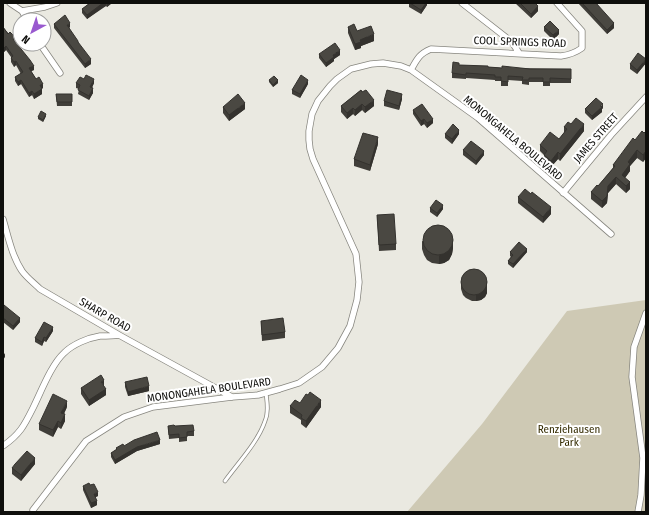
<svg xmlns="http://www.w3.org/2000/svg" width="649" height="515" font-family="'Fira Sans Condensed',sans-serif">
  <rect width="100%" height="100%" fill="#eae9e1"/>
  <path fill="#cec9b4" d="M 646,300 L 646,512 L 407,512 L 482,424 L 567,311 Z"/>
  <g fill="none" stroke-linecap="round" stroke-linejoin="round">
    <defs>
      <path id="service" d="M 225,481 C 238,463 258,442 265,421 C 269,412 267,402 266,393"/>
      <path id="minor" d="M 10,3 L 22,11 L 45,7 L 57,3
        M 462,3 L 512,42 L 519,53
        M 22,11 L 27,20
        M 40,44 L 60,73
        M 411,70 C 417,59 419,54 431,49 L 561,56 C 569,55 575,53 582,48 L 582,31 L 557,3
        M 563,193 L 611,135 L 646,97
        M 3,219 C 8,236 12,256 22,271 C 27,278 34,283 40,289 L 119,335 L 232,397
        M 3,446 C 20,434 24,426 33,408 C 41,392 51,365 64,353 C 73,344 88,338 100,336 C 106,336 112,336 118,335
        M 33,510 L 86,441 L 124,417 L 153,407 L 232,397 L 258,395 L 280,389 L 299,383 L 322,367 L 338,348 L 350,326 L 357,300 L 359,282 L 356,254 L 313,159 L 310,149 L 309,140 L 309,131 L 312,114 L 318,101 L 330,86 L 337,79 L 351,69 L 371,64 L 383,63 L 401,66 L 411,70 L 478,118 L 611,234
        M 638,512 L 641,495 L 643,458 L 632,377 L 634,347 L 646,313"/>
    </defs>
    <use href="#service" stroke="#87867f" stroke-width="4.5"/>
    <use href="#minor" stroke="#87867f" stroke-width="7"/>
    <use href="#service" stroke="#fff" stroke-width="3"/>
    <use href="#minor" stroke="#fff" stroke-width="5.5"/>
  </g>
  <path fill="#403e39" d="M 90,3 L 112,3 L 107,7 L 106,6 L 103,7 L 87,19 L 82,13 L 82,9 Z
    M 409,3 L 427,3 L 427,5 L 421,14 L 409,7 Z
    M 515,3 L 535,3 L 538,11 L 531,18 Z
    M 578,3 L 596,3 L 614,28 L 607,34 Z
    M 54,24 L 70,27 L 69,28 L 91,64 L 85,68 L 54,28 Z
    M 3,27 L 15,41 L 34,70 L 31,71 L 36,79 L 43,88 L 42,88 L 42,94 L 34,99 L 32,95 L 29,97 L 21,84 L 18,86 L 15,81 L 15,77 L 21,74 L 16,65 L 14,67 L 11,62 L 11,57 L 6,50 L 4,52 L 3,51 Z
    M 348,27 L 357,31 L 374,41 L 361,46 L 361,48 L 355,50 L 348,33 Z
    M 544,27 L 559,34 L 553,40 L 544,31 Z
    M 319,54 L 340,55 L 334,59 L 334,61 L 326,67 L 319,58 Z
    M 646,63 L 637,74 L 630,69 L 630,64 Z
    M 459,65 L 502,68 L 571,69 L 571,83 L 550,83 L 550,86 L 543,86 L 543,82 L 529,82 L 529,85 L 522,84 L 522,81 L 508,80 L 508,86 L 501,86 L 501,81 L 495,81 L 495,80 L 466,78 L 466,79 L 452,78 L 452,73 Z
    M 269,80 L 278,83 L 273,87 L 269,82 Z
    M 76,83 L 94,83 L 92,88 L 93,93 L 89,100 L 78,94 L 79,89 L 76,88 Z
    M 308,84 L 300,98 L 292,94 L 292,90 Z
    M 361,90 L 374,106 L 365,113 L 362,110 L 355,116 L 353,114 L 347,119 L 341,112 L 341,106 Z
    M 56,94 L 72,102 L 72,106 L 57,106 Z
    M 402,99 L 399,110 L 384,106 L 384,101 Z
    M 223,107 L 245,109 L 229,121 L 223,113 Z
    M 603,108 L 602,109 L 602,112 L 592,120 L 585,113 L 585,109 Z
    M 413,110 L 433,123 L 427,128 L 424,124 L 421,126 L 413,114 Z
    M 46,116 L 43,122 L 38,119 L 38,117 Z
    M 571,124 L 584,131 L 560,161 L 558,159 L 551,167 L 544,162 L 544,155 L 540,151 L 540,145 L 559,139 L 564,133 L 564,127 Z
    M 646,131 L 646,158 L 643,162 L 637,158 L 630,166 L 630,171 L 625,178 L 630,189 L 626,193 L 616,184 L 608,193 L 607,203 L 602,208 L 591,199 L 591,192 L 598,186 L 613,168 L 613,165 L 635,140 L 644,133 Z
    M 445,134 L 459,134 L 452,144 L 445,138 Z
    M 378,144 L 370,171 L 354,166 L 354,159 Z
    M 463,150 L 484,155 L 476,165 L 463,155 Z
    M 518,197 L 551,214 L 543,223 L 518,203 Z
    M 430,208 L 443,209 L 437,217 L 430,212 Z
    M 377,215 L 396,244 L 396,250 L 379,251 Z
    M 422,241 L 453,248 L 452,254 L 449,260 L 444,263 L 439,264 L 432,263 L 427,260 L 424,255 L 422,249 Z
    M 510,252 L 527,252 L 513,268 L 508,264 L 508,261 L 511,257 L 510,256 Z
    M 461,283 L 487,287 L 487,293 L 485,297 L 481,300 L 476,301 L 472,301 L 466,298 L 463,295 L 461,289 Z
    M 3,306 L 20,322 L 13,330 L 3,322 Z
    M 261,321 L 285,332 L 285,338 L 262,341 Z
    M 53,331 L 46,342 L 44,341 L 42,346 L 35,342 L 35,338 Z
    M 125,382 L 149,391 L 128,396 L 125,387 Z
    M 104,386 L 106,395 L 89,406 L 81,394 L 81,388 Z
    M 300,403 L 321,407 L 306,428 L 301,424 L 301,420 L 290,413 L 290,406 Z
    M 67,407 L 64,414 L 65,421 L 61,429 L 58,427 L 53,437 L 39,430 L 39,424 Z
    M 168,426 L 175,426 L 194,431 L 194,436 L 187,436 L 187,441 L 179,442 L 179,438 L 169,439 Z
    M 160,444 L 137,451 L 115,464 L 111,457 L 111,453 L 116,450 L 116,448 L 124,446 Z
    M 35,464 L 21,481 L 12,474 L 12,468 Z
    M 83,486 L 98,496 L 95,497 L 97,505 L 91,508 L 83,490 Z"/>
  <path fill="#34322e" d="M 103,3 L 106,3 L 106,6 L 87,19 L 87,15 Z
    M 107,3 L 112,3 L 107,7 Z
    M 426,3 L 427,3 L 427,5 L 421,14 L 421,10 Z
    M 538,6 L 538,11 L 531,18 L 531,14 Z
    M 70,23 L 70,27 L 67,29 L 67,25 Z
    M 614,23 L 614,28 L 607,34 L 607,30 Z
    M 559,30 L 559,34 L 553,40 L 553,35 Z
    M 374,34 L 374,41 L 361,46 L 361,48 L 355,50 L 355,44 L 360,40 Z
    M 6,46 L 6,50 L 4,52 L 4,48 Z
    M 340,50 L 340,55 L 334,59 L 334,61 L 326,67 L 326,63 L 333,55 Z
    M 91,59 L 91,64 L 85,68 L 85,64 Z
    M 646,59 L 646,63 L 637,74 L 637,70 Z
    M 16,61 L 16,65 L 14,67 L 14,62 Z
    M 34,66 L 34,70 L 29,72 L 29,68 Z
    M 94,79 L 94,83 L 90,91 L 90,87 Z
    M 21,80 L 21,84 L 18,86 L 18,82 Z
    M 278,80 L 278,83 L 273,87 L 273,85 Z
    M 308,80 L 308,84 L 300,98 L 300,94 Z
    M 43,84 L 43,88 L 40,90 L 40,85 Z
    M 93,88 L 93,93 L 89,100 L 89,96 Z
    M 42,89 L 42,94 L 34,99 L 34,94 Z
    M 32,91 L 32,95 L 29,97 L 29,93 Z
    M 402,94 L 402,99 L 399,110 L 399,106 Z
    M 374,100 L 374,106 L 365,113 L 365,107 Z
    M 245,103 L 245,109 L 229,121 L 229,115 Z
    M 362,104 L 362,110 L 355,116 L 355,110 Z
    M 603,104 L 603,108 L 602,109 L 602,112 L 592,120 L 592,116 Z
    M 353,108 L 353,114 L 347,119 L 347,113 Z
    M 46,114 L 46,116 L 43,122 L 43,120 Z
    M 424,119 L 424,124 L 421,126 L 421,121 Z
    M 433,119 L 433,123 L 427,128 L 427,123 Z
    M 584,124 L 584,131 L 560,161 L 560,154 Z
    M 459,130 L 459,134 L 452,144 L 452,139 Z
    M 378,137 L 378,144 L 370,171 L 370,165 Z
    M 637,150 L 637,158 L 630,166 L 630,171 L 622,182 L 622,175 L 628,162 Z
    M 484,151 L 484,155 L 476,165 L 476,161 Z
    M 646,151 L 646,158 L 643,162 L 643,155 Z
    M 558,152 L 558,159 L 551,167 L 551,161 Z
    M 616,177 L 616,184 L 608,193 L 607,203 L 602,208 L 602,201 L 608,186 Z
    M 630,182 L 630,189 L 626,193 L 626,186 Z
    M 443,205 L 443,209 L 437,217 L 437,213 Z
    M 551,207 L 551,214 L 543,223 L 543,217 Z
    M 453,240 L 453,248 L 452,254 L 449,260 L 444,263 L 439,264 L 439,256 Z
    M 527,249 L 527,252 L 513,268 L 513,264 Z
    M 487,281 L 487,293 L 485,297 L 481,300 L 476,301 L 476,295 Z
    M 20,318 L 20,322 L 13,330 L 13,326 Z
    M 53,327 L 53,331 L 46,342 L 46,338 Z
    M 44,337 L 44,341 L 42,346 L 42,342 Z
    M 5,353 L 5,357 L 3,360 L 3,356 Z
    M 104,380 L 104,386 L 101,382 Z
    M 149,386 L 149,391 L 128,396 L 128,392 Z
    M 106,389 L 106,395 L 89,406 L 89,400 Z
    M 321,400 L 321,407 L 306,428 L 306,421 Z
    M 67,401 L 67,407 L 61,419 L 61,413 Z
    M 65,414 L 65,421 L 61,429 L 61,423 Z
    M 58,421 L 58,427 L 53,437 L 53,430 Z
    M 160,440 L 160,444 L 137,451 L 115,464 L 115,460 L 137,447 Z
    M 35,458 L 35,464 L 21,481 L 21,475 Z
    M 98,492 L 98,496 L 94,498 L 94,494 Z
    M 97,501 L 97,505 L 91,508 L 91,503 Z"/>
  <path fill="#4a4842" stroke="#34322e" d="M 90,3 L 103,3 L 87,15 L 82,9 Z
    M 410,3 L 426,3 L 421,10 Z
    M 520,3 L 535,3 L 538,6 L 531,14 Z
    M 582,3 L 596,3 L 614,23 L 607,30 Z
    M 65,15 L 70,23 L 67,25 L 78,41 L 78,42 L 91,59 L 85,64 L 54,24 Z
    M 550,21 L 559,30 L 553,35 L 544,27 Z
    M 354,24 L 357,31 L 371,26 L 374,34 L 360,40 L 361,42 L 355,44 L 348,27 Z
    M 3,27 L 8,34 L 10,32 L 15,37 L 13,39 L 30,60 L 34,66 L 29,68 L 36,79 L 39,77 L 43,84 L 40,85 L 42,89 L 34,94 L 32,91 L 29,93 L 21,80 L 18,82 L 15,77 L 23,72 L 16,61 L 14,62 L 11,58 L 13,56 L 6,46 L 4,48 L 3,47 Z
    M 335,43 L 340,50 L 333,55 L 334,57 L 326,63 L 319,54 Z
    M 638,53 L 646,59 L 637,70 L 630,64 Z
    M 453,62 L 459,63 L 459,65 L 488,66 L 488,67 L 502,68 L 502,66 L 530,69 L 571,69 L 571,79 L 550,78 L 550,82 L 543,82 L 543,78 L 529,78 L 529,80 L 522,80 L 523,77 L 508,76 L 508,82 L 501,81 L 501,77 L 495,77 L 495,75 L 466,73 L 466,75 L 452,73 Z
    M 86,75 L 94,79 L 90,87 L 93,88 L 89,96 L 78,90 L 80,85 L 76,83 L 80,77 L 84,79 Z
    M 301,75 L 308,80 L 300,94 L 292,90 Z
    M 274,76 L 278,80 L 273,85 L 269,80 Z
    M 361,90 L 362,92 L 366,90 L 374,100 L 365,107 L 362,104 L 355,110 L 353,108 L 347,113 L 341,106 Z
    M 387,90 L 402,94 L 399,106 L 384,101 Z
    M 56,94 L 72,94 L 72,102 L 57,102 Z
    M 238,94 L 245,103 L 229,115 L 223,107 Z
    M 596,98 L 603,104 L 600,106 L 602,107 L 592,116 L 585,109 Z
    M 422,104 L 433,119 L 427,123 L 424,119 L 421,121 L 413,110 Z
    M 41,111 L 46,114 L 43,120 L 38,117 Z
    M 576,118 L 584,124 L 560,154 L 558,152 L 551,161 L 544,155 L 547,151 L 540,145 L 550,132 L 559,139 L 567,129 L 564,127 L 568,122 L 571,124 Z
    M 453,124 L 459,130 L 452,139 L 445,134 Z
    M 642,131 L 644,133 L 646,131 L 646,151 L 643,155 L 637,150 L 628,162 L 630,164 L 622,175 L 630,182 L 626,186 L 616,177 L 608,186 L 607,196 L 602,201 L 591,192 L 597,185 L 598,186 L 615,166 L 613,165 L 633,138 L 635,140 Z
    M 363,133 L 378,137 L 370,165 L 354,159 Z
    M 471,141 L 484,151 L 476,161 L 463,150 Z
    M 525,189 L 531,194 L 532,192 L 551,207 L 543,217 L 518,197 Z
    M 436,200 L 443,205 L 437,213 L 430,208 Z
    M 394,214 L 396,244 L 379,245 L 377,215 Z
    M423 240a15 15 0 1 1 30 0a15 15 0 1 1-30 0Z
    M 519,242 L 527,249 L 513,264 L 508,261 L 513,255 L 510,252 Z
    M461 282a13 13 0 1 1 26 0a13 13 0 1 1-26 0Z
    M 4,305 L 20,318 L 13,326 L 3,318 L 3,306 Z
    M 283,318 L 285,332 L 262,335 L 261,321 Z
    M 44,322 L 53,327 L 46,338 L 44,337 L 42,342 L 35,338 Z
    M 101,375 L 104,380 L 101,382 L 106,389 L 89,400 L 81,388 Z
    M 147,377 L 149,386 L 128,392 L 125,382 Z
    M 310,392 L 321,400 L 306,421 L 301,418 L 302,415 L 290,406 L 295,400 L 300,403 L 306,394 L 308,395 Z
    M 53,394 L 67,401 L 61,413 L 65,414 L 61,423 L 58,421 L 53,430 L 39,424 Z
    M 174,425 L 175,426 L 193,425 L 194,431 L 187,432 L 187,437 L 179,438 L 179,434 L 169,435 L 168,426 Z
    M 157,432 L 160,440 L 137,447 L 115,460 L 111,453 L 117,449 L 116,448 L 123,444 L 124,446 L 134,440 Z
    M 27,451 L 35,458 L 21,475 L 12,468 L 15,464 Z
    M 89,483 L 90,485 L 94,484 L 98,492 L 94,494 L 97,501 L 91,503 L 83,486 Z"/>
  <g text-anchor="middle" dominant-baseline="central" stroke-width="4" stroke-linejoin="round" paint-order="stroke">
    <g font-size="11" fill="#0f0f0c" stroke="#fff">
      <text transform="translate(520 42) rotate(2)">COOL SPRINGS ROAD</text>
      <text transform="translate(513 138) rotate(40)">MONONGAHELA BOULEVARD</text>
      <text transform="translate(596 138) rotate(-49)">JAMES STREET</text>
      <text transform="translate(105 315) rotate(30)">SHARP ROAD</text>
      <text transform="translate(209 390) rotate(-8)">MONONGAHELA BOULEVARD</text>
    </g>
    <g font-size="11" fill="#342b01" stroke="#fff">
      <text x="569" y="429">Renziehausen<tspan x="569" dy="13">Park</tspan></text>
    </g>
  </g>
  <rect width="649" height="515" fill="none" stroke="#0f0f0c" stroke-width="8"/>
  <g transform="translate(32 32) rotate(220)"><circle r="19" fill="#ffffff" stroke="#9f9f9e"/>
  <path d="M0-3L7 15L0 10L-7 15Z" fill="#9959cf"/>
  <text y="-6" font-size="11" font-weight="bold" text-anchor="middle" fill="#0f0f0c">N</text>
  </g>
</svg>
